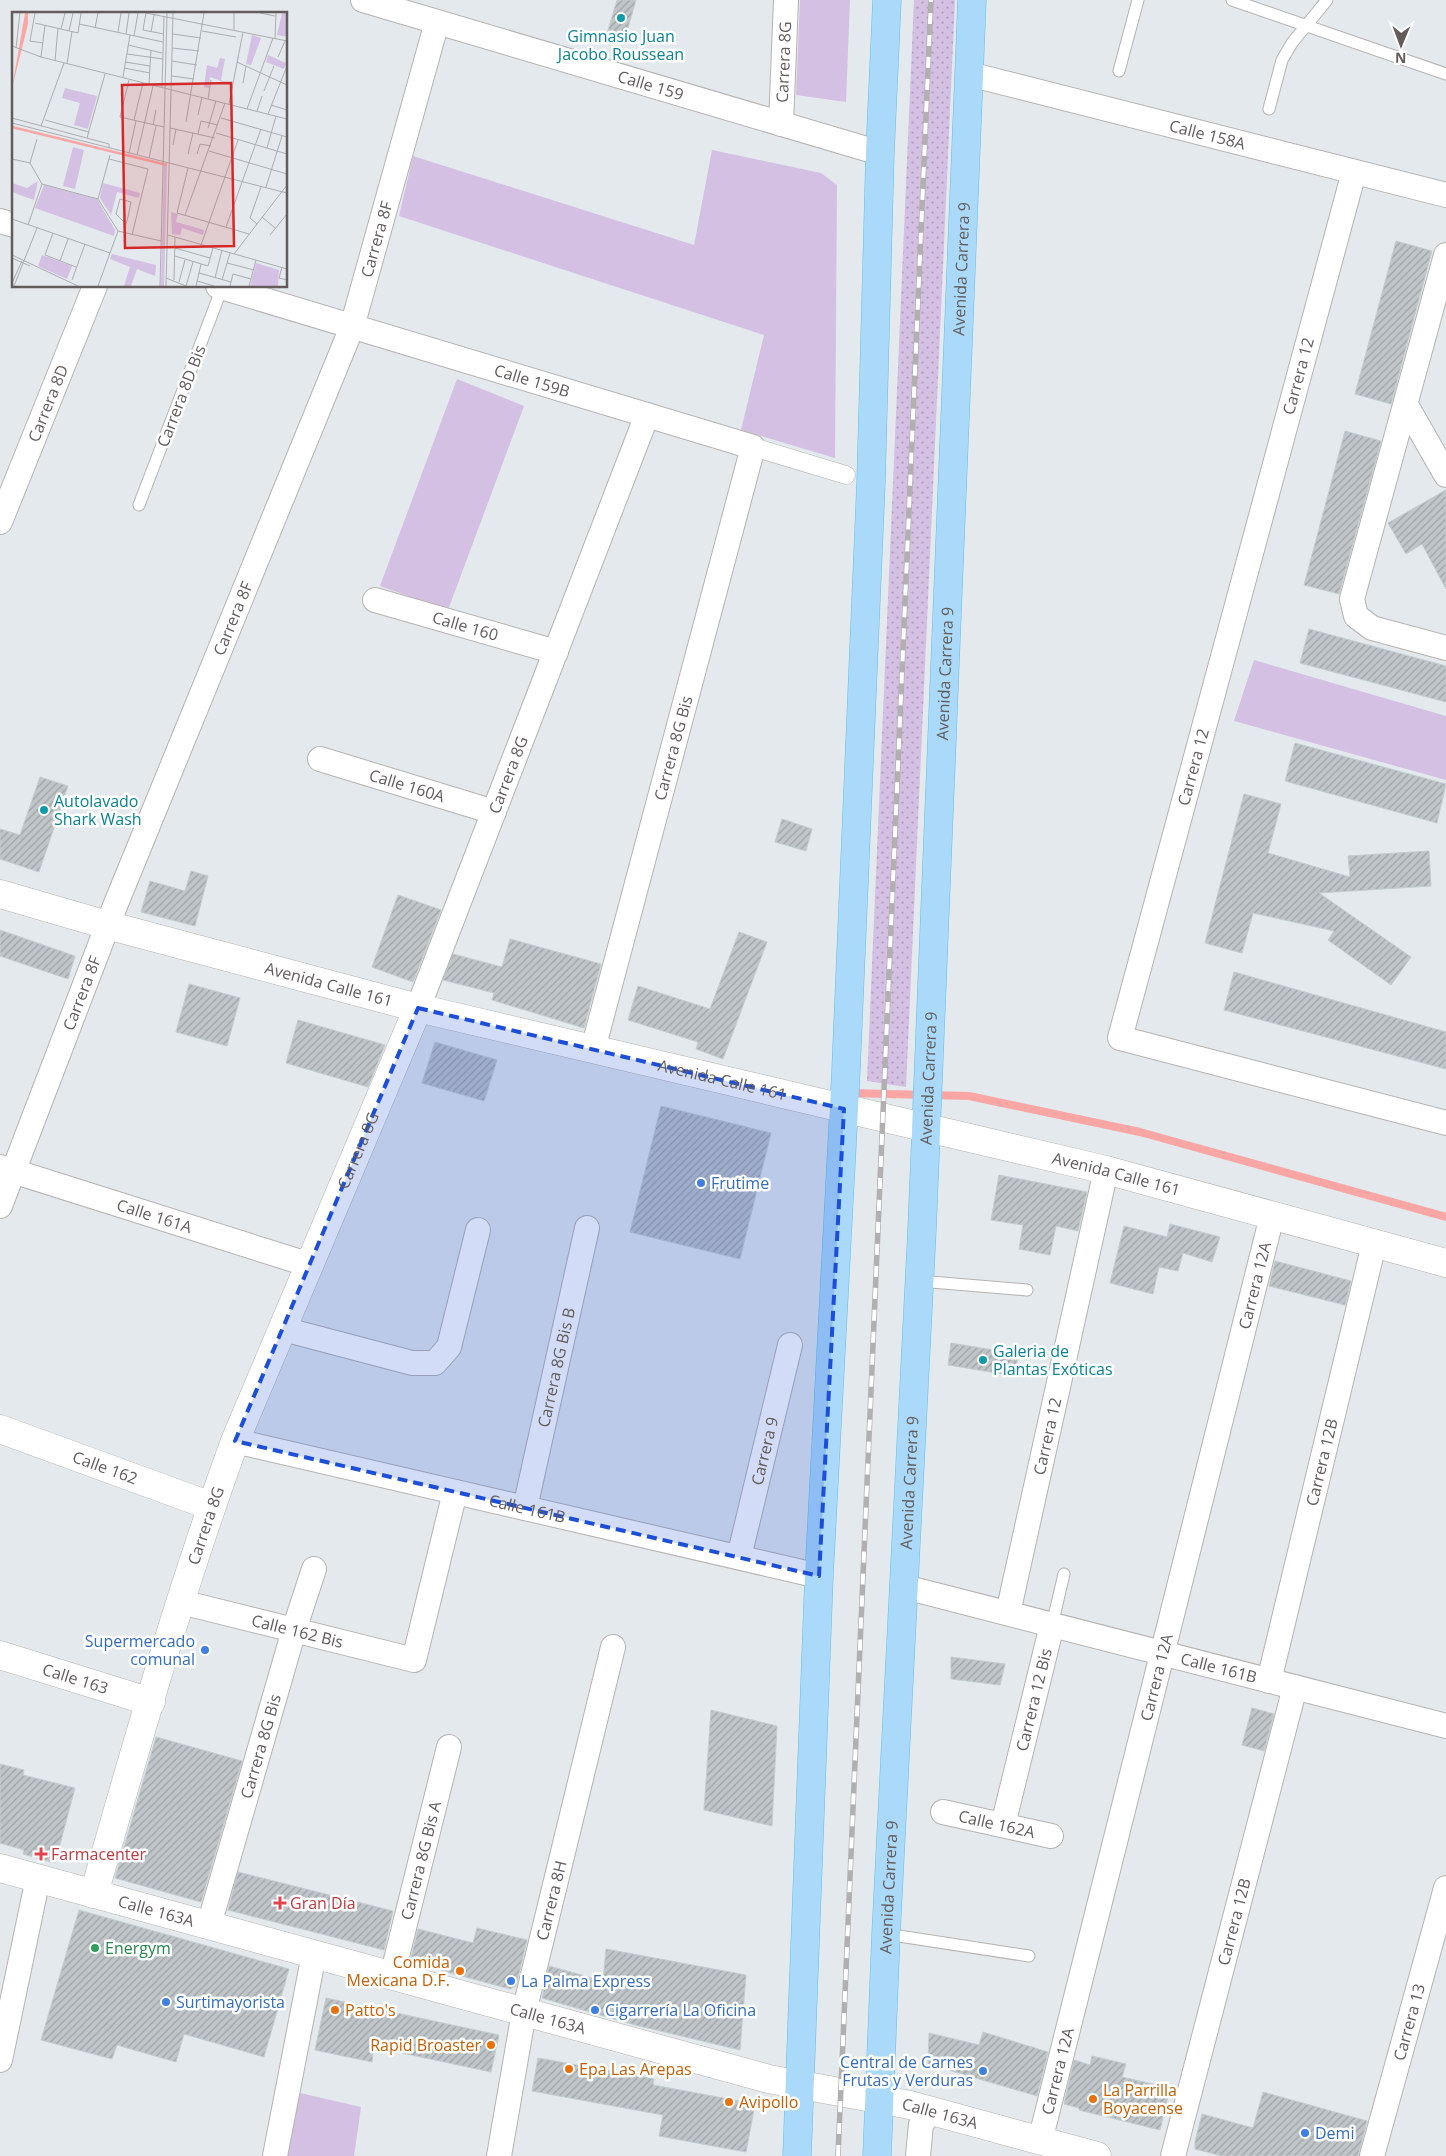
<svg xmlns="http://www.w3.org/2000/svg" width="1446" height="2156" font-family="'Open Sans',sans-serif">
  <defs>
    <pattern id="grass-dots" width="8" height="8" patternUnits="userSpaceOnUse" patternTransform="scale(1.25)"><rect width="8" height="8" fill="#d4c0e3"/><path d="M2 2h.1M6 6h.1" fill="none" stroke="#b09fbb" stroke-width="1.8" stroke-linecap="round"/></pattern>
    <pattern id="building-hatch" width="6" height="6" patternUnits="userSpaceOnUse" patternTransform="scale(1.25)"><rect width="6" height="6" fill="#bfc5c8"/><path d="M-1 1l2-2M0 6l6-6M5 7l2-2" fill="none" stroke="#9fa3a5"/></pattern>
  </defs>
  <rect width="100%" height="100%" fill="#e3e9ed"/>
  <path fill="url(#grass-dots)" d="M 914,0 L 955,0 L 906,1087 L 867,1081 Z"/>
  <path fill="#d4c0e3" d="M 800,0 L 850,0 L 846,102 L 796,95 Z
    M 712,150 L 821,173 L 837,185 L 835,458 L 741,430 L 764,335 L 399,216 L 413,156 L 694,245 Z
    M 457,379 L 524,406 L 448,610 L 380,586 Z
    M 1254,660 L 1446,716 L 1446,780 L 1234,721 Z
    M 300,2093 L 361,2107 L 354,2156 L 284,2156 Z"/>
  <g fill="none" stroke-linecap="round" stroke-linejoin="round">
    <path stroke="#faa6a5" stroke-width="8" d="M 849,1093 L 969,1096 L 1140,1132 L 1446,1217"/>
  </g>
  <path fill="url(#building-hatch)" stroke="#c1cdd1" d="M 617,0 L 636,0 L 624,42 L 606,37 Z
    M 1396,241 L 1432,251 L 1391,404 L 1355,394 Z
    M 1345,431 L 1381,441 L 1339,594 L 1304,585 Z
    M 1446,490 L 1446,589 L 1422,544 L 1406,554 L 1388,523 Z
    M 1309,629 L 1446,666 L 1446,702 L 1300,663 Z
    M 1295,743 L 1446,784 L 1437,823 L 1285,781 Z
    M 40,777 L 68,786 L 39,872 L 0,859 L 0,829 L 20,835 Z
    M 1244,794 L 1281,804 L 1268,853 L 1350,877 L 1348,856 L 1429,851 L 1431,886 L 1319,893 L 1411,957 L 1391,985 L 1328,940 L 1334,931 L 1253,913 L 1242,953 L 1205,943 Z
    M 782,819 L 812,829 L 806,851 L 775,842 Z
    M 191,871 L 208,876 L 195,926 L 141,912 L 150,881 L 185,891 Z
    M 398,895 L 441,910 L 413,982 L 372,967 Z
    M 0,930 L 75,956 L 68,979 L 0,956 Z
    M 739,932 L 767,942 L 723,1059 L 696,1049 L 698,1042 L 628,1020 L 638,986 L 710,1009 Z
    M 510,939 L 601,964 L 584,1028 L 492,1000 L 494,993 L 443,980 L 453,954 L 502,967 Z
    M 1234,972 L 1446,1032 L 1446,1069 L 1224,1010 Z
    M 189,984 L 240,998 L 227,1046 L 176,1032 Z
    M 298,1020 L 385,1045 L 368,1087 L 286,1063 Z
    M 435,1042 L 497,1060 L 484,1101 L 422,1083 Z
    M 661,1106 L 771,1133 L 740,1259 L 630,1232 Z
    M 999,1175 L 1087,1192 L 1078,1231 L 1056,1226 L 1050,1255 L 1019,1249 L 1023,1225 L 991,1220 Z
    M 1170,1224 L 1220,1237 L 1212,1262 L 1183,1253 L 1178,1271 L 1159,1267 L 1153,1294 L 1110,1283 L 1124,1226 L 1167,1237 Z
    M 1275,1261 L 1351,1281 L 1345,1305 L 1269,1286 Z
    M 951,1343 L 1018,1354 L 1015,1376 L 948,1365 Z
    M 951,1657 L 1005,1664 L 1000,1685 L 951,1679 Z
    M 1252,1708 L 1274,1714 L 1264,1751 L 1242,1745 Z
    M 711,1710 L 777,1726 L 772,1826 L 704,1810 Z
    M 156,1737 L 242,1761 L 201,1902 L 115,1878 Z
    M 0,1764 L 24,1770 L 23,1775 L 75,1788 L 55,1863 L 23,1854 L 24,1850 L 0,1843 Z
    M 238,1872 L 393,1911 L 384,1950 L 228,1910 Z
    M 79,1910 L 289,1969 L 264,2057 L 184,2034 L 176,2062 L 117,2045 L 112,2059 L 41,2040 Z
    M 477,1928 L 527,1940 L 516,1986 L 510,1989 L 410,1962 L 418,1929 L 473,1943 Z
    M 606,1949 L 746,1975 L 740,2050 L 635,2025 L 542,1998 L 549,1966 L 603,1981 Z
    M 326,1998 L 499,2035 L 491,2072 L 374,2047 L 372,2062 L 315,2050 Z
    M 983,2032 L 1048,2052 L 1037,2096 L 928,2064 L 929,2033 L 979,2045 Z
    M 1092,2056 L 1126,2064 L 1122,2077 L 1170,2088 L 1160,2130 L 1079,2110 L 1079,2108 L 1064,2104 L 1074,2060 L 1090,2065 Z
    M 538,2058 L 654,2079 L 653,2085 L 755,2104 L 746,2152 L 659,2136 L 663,2115 L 532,2091 Z
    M 1263,2092 L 1367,2121 L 1358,2156 L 1222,2156 L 1195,2149 L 1195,2141 L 1202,2114 L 1253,2128 Z"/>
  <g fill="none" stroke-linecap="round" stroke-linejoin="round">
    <defs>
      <path id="service" d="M 1232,0 L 1446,74
        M 1119,71 L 1138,0
        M 1269,109 L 1282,60 L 1292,43 L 1327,0
        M 139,505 L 222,288
        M 919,1281 L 1027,1290
        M 1052,1625 L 1064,1574
        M 886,1934 L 1029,1956"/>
      <path id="pedestrian" d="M 753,447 L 846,475"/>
      <g id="minor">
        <path id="s1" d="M 363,0 L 880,153"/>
        <path id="s2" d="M 969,74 L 1446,195"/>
        <path id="s3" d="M 781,124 L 786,0"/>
        <path d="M 1354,172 L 1120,1038 L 1446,1123"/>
        <path d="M 0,221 L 14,225"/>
        <path d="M 1446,255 L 1352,599 L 1356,616 L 1372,628 L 1446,648"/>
        <path id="s4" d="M 218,286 L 753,447 L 593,1049"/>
        <path d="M 1406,405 L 1446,475"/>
        <path id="s5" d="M 0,522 L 95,286"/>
        <path id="s6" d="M 375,600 L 556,652"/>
        <path id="s7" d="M 320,759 L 494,812"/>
        <path id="s8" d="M 418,1008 L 647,415"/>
        <path id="s9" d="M 0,1167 L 310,1265"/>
        <path id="s10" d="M 0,1206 L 115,906 L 352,327 L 437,22"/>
        <path d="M 283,1329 L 412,1363 L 435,1363 L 449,1347 L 478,1230"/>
        <path id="s11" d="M 235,1441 L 819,1576"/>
        <path id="s12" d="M 525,1508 L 587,1228"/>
        <path id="s13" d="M 739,1557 L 790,1345"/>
        <path id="s14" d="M 905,1587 L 1446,1726"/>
        <path id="s15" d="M 181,1602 L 414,1660 L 455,1492"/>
        <path id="s16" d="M 1008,1613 L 1106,1170"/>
        <path id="s17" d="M 1269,1681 L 1374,1244"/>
        <path id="s18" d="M 943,1812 L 1051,1836"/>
        <path id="s19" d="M 1003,1825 L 1052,1625"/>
        <path id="s20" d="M 209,1925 L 294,1630 L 314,1569"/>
        <path id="s21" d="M 392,1976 L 449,1747"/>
        <path d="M 0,2060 L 38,1878"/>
        <path id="s22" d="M 1040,2141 L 1272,1216"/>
        <path d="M 275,2156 L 314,1954"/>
        <path id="s23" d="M 499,2156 L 524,2012 L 613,1647"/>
        <path d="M 918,2156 L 921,2124 L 932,2111"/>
        <path id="s24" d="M 1173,2156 L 1295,1687"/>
        <path id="s25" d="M 1372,2156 L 1446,1888"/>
      </g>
      <g id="tertiary">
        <path id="s26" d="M 0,1429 L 211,1506"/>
        <path id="s27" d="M 0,1655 L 151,1702"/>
        <path id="s28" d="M 94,1894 C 137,1742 181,1589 235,1441 L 418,1008"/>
      </g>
      <g id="secondary">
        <path id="s29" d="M 0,894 L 107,925 L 418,1008 L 1106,1170 L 1446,1263"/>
        <path id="s30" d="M 0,1868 L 769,2079 L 910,2105 L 1097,2156"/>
      </g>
      <g id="primary">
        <path d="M 797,2156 L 819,1576 L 846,1070 L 871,482 L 880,153 L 887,0"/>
        <path id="s31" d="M 877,2156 L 886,1934 L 922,1230 L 972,0"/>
      </g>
    </defs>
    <use href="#service" stroke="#b7b2b0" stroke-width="13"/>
    <use href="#pedestrian" stroke="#b7b2b0" stroke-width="19"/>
    <use href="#minor" stroke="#b7b2b0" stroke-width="26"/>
    <use href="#tertiary" stroke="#b7b2b0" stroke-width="29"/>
    <use href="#secondary" stroke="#b7b1af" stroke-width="29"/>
    <use href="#primary" stroke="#5fc0e9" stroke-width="29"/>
    <use href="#service" stroke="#fff" stroke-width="11"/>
    <use href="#pedestrian" stroke="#fff" stroke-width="18"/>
    <use href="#minor" stroke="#fff" stroke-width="24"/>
    <use href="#tertiary" stroke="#fff" stroke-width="28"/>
    <use href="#secondary" stroke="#fff" stroke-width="28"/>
    <use href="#primary" stroke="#aad9fa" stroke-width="28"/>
    <defs>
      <path id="rail" d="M 838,2156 L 931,0"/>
    </defs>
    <use href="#rail" stroke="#b1afaf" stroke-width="5.5"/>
    <use href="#rail" stroke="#fff" stroke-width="4" stroke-dasharray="11" stroke-linecap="butt"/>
  </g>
  <path fill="#1d4ed8" fill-opacity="0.2" stroke="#1d4ed8" stroke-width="4" stroke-dasharray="10 6" stroke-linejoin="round" d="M 418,1008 L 844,1109 L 819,1576 L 235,1441 Z"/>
  <g fill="#0f9aa8" stroke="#fff" stroke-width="2">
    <circle cx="621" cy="18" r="5"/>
    <circle cx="44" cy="810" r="5"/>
    <circle cx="983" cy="1360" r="5"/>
  </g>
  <g fill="#3f7fe0" stroke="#fff" stroke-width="2">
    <circle cx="701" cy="1183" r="5"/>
    <circle cx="205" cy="1650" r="5"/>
    <circle cx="511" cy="1981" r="5"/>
    <circle cx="166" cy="2002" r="5"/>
    <circle cx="595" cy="2010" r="5"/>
    <circle cx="983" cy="2071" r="5"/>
    <circle cx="1305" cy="2133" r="5"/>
  </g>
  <g fill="#e0444e" stroke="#fff" stroke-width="2">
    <path d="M38.5 1846.5h5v5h5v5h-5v5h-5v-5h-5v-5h5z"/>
    <path d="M277.5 1895.5h5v5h5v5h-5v5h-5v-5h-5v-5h5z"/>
  </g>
  <circle fill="#2e9e5b" stroke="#fff" stroke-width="2" cx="95" cy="1948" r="5"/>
  <g fill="#e8710a" stroke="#fff" stroke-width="2">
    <circle cx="460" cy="1971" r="5"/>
    <circle cx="335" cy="2010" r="5"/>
    <circle cx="491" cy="2045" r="5"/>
    <circle cx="569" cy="2069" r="5"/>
    <circle cx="1093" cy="2099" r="5"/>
    <circle cx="729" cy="2102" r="5"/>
  </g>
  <g text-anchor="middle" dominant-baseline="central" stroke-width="5" stroke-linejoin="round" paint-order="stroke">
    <g font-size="16" fill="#0d838f" stroke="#fff" text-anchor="start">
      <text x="621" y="36" text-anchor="middle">Gimnasio Juan<tspan x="621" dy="18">Jacobo Roussean</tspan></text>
      <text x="54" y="801">Autolavado<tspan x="54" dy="18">Shark Wash</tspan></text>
      <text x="993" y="1351">Galeria de<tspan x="993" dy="18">Plantas Exóticas</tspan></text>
    </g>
    <g font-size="16" fill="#635c5b" stroke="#fff">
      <text stroke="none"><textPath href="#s3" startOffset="62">Carrera 8G</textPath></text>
      <text stroke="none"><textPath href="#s1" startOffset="300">Calle 159</textPath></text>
      <text stroke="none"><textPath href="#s2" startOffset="246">Calle 158A</textPath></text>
      <text stroke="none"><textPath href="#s10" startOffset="1038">Carrera 8F</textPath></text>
      <text stroke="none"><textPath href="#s31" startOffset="1889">Avenida Carrera 9</textPath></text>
      <text transform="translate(1298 376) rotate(-75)">Carrera 12</text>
      <text stroke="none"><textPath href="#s4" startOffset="328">Calle 159B</textPath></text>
      <text transform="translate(181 396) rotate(-69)">Carrera 8D Bis</text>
      <text stroke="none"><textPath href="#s5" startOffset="128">Carrera 8D</textPath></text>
      <text stroke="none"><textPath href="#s10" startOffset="632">Carrera 8F</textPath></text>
      <text stroke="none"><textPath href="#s6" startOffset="94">Calle 160</textPath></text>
      <text stroke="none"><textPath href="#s31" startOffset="1484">Avenida Carrera 9</textPath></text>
      <text transform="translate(673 748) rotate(-75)">Carrera 8G Bis</text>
      <text transform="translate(1193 767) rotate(-75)">Carrera 12</text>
      <text stroke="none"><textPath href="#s8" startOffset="250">Carrera 8G</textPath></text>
      <text stroke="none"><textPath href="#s7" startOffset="91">Calle 160A</textPath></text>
      <text stroke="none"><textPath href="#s29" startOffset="341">Avenida Calle 161</textPath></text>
      <text stroke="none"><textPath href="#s10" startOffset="228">Carrera 8F</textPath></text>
      <text stroke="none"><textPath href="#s31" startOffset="1079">Avenida Carrera 9</textPath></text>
      <text stroke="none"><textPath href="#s29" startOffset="746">Avenida Calle 161</textPath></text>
      <text stroke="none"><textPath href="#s28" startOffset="790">Carrera 8G</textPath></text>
      <text stroke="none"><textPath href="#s29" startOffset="1151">Avenida Calle 161</textPath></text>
      <text stroke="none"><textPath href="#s9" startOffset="162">Calle 161A</textPath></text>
      <text stroke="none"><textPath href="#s22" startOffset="882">Carrera 12A</textPath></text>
      <text stroke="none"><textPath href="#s12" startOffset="144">Carrera 8G Bis B</textPath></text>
      <text stroke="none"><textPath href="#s16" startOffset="181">Carrera 12</textPath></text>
      <text stroke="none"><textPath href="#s13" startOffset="109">Carrera 9</textPath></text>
      <text stroke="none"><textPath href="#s17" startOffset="225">Carrera 12B</textPath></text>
      <text stroke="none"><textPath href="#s26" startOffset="112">Calle 162</textPath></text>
      <text stroke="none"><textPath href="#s31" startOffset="674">Avenida Carrera 9</textPath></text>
      <text stroke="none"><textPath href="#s11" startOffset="300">Calle 161B</textPath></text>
      <text stroke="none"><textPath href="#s28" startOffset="385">Carrera 8G</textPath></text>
      <text stroke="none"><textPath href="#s15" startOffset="120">Calle 162 Bis</textPath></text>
      <text stroke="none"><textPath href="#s14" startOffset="324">Calle 161B</textPath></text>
      <text stroke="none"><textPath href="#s22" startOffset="478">Carrera 12A</textPath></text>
      <text stroke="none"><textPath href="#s27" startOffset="79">Calle 163</textPath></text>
      <text stroke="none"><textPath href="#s19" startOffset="129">Carrera 12 Bis</textPath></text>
      <text stroke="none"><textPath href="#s20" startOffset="186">Carrera 8G Bis</textPath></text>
      <text stroke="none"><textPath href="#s18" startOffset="55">Calle 162A</textPath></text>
      <text stroke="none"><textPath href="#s21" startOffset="119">Carrera 8G Bis A</textPath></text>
      <text stroke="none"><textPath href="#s31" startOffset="269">Avenida Carrera 9</textPath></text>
      <text stroke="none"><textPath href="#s23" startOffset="261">Carrera 8H</textPath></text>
      <text stroke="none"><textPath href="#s30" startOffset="162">Calle 163A</textPath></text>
      <text stroke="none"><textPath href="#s24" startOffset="242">Carrera 12B</textPath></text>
      <text stroke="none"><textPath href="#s30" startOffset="568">Calle 163A</textPath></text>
      <text stroke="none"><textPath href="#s25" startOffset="139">Carrera 13</textPath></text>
      <text stroke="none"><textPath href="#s22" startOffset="72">Carrera 12A</textPath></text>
      <text stroke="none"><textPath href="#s30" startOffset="972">Calle 163A</textPath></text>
    </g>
    <g font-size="16" fill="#366cbe" stroke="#fff" text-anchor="start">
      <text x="711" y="1183">Frutime</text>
      <text x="195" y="1641" text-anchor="end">Supermercado<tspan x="195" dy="18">comunal</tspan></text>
      <text x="521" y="1981">La Palma Express</text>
      <text x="176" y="2002">Surtimayorista</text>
      <text x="605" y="2010">Cigarrería La Oficina</text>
      <text x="973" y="2062" text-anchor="end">Central de Carnes<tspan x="973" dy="18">Frutas y Verduras</tspan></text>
      <text x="1315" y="2133">Demi</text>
    </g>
    <g font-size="16" fill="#be3a42" stroke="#fff" text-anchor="start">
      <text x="51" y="1854">Farmacenter</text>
      <text x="290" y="1903">Gran Día</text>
    </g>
    <g font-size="16" fill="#27864d" stroke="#fff" text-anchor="start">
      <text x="105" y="1948">Energym</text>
    </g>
    <g font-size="16" fill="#c56008" stroke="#fff" text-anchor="start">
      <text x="450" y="1962" text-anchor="end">Comida<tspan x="450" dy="18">Mexicana D.F.</tspan></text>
      <text x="345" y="2010">Patto's</text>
      <text x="481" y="2045" text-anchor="end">Rapid Broaster</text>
      <text x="579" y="2069">Epa Las Arepas</text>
      <text x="1103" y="2090">La Parrilla<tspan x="1103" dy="18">Boyacense</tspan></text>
      <text x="739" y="2102">Avipollo</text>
    </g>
  </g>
  <g transform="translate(12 12)">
    <rect width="275" height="275" fill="#e3e9ed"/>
    <path d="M 152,153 L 155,153 L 152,274 L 149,274 Z" fill="#d4c0e3"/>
    <path d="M 270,1 L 275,1 L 275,25 L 265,23 ZM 240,23 L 249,26 L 239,53 L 234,52 ZM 256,43 L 274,51 L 272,57 L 254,50 ZM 208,46 L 213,47 L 209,68 L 218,72 L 198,65 L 197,76 L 192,75 L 195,53 L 205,56 ZM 53,76 L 85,84 L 76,117 L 62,113 L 68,91 L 50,86 ZM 61,135 L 72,138 L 63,177 L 51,174 ZM 26,169 L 22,188 L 0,180 L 0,171 L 15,176 ZM 91,171 L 128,181 L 127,186 L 105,180 L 99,203 L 88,186 ZM 32,173 L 85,187 L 103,218 L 102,224 L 23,196 ZM 159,200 L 166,202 L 164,210 L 192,218 L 191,223 L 170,216 L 168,223 L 160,222 ZM 100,242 L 144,253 L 143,264 L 125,257 L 119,274 L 112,274 L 118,255 L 98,247 ZM 30,243 L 60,254 L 55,267 L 26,254 ZM 244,251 L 267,258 L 266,274 L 238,274 Z" fill="#d4c0e3"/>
    <path d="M 13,1 L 16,1 L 16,12 L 0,76 Z" fill="#faa6a5"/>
    <path fill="none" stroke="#faa6a5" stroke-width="2.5" d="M 0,115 L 155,153"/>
    <path fill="none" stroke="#acadaf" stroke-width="1" d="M 23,1 L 18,29 L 31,31M 134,1 L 275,29M 134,1 L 131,18 L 152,22M 248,1 L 263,4M 23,11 L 66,21 L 69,1M 67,12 L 151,30M 83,16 L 86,1M 49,17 L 53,1M 222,18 L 222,1M 57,19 L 61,1M 190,19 L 224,25M 106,20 L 109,1M 139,20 L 142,3M 114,22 L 117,1M 161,22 L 189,26M 122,24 L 126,1M 263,27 L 264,1M 116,33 L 150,41M 0,34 L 29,45 L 275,107M 4,36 L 8,1M 160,36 L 187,39M 115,42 L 151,47M 29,45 L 33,13M 266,45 L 273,29M 43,49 L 46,16M 160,49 L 185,53M 113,50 L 138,54M 225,50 L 275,73M 55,52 L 60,19M 112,56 L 138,61M 160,64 L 182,67M 111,65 L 118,23M 117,68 L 108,105 L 152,115M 231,71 L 234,54M 137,72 L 139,38M 150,75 L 152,5M 252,79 L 262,54M 196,87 L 199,68M 217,92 L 231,20M 259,93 L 275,98M 235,97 L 261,26M 245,99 L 250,84M 256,102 L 275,54M 186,103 L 190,85M 0,106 L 97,132 L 97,136M 209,106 L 275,125M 33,108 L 77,120M 122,108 L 131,71M 174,110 L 192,1M 0,111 L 275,181M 141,113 L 144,98M 29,114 L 52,51M 158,116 L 203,126M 196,116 L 204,89M 204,121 L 275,142M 186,122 L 189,109 L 206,113M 75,126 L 93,62M 161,133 L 164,117M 255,136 L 264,104M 197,139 L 275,162M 117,141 L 124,109M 176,142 L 181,121M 185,142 L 188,132 L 199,134M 125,143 L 141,74M 137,146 L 144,114M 0,147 L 18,151M 97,147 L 136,157 L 120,223M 18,151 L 25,127M 18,151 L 30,172M 176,156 L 165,201 L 237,222M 30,172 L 86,187M 254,175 L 270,124M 86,187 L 98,143M 86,187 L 106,219M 173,203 L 213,91M 250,205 L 263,216M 0,207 L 98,241M 245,212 L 238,206 L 249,175M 16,213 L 30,172M 214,215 L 249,117M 106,219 L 149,229M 41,221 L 33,243 L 64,255M 112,221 L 114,212 L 116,205 L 119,190 L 108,187 L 104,202 L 114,212M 156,223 L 275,257M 258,223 L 275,202M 189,233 L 226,128M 163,236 L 198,246M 222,242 L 275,173M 0,243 L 66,274M 163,244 L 196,254 L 201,236M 0,246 L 18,254M 48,249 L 56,227M 215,251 L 242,258M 270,255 L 267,266 L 275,268M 187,261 L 219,270M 154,266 L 174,274M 203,266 L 210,238M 60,268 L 73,232M 162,268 L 163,225M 210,268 L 218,241M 185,269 L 202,274M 167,270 L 173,248M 0,271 L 10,249M 2,274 L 25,216M 86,274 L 106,219M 148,274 L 155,1M 154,274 L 161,1M 174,274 L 181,250M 184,274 L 189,252M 218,274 L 221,262 L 239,267M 237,274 L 244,248"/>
    <path fill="#d62828" fill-opacity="0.15" stroke="#d62828" stroke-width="2.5" d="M 219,71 L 222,234 L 113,236 L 110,73 Z"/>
    <rect width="275" height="275" fill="none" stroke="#635c5b" stroke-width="2.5"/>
  </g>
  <g transform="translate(1401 45) rotate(181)" stroke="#ffffff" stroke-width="4" paint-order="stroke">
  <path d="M0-4L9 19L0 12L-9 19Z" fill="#635c5b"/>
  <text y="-8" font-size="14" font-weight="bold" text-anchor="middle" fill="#635c5b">N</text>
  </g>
</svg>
